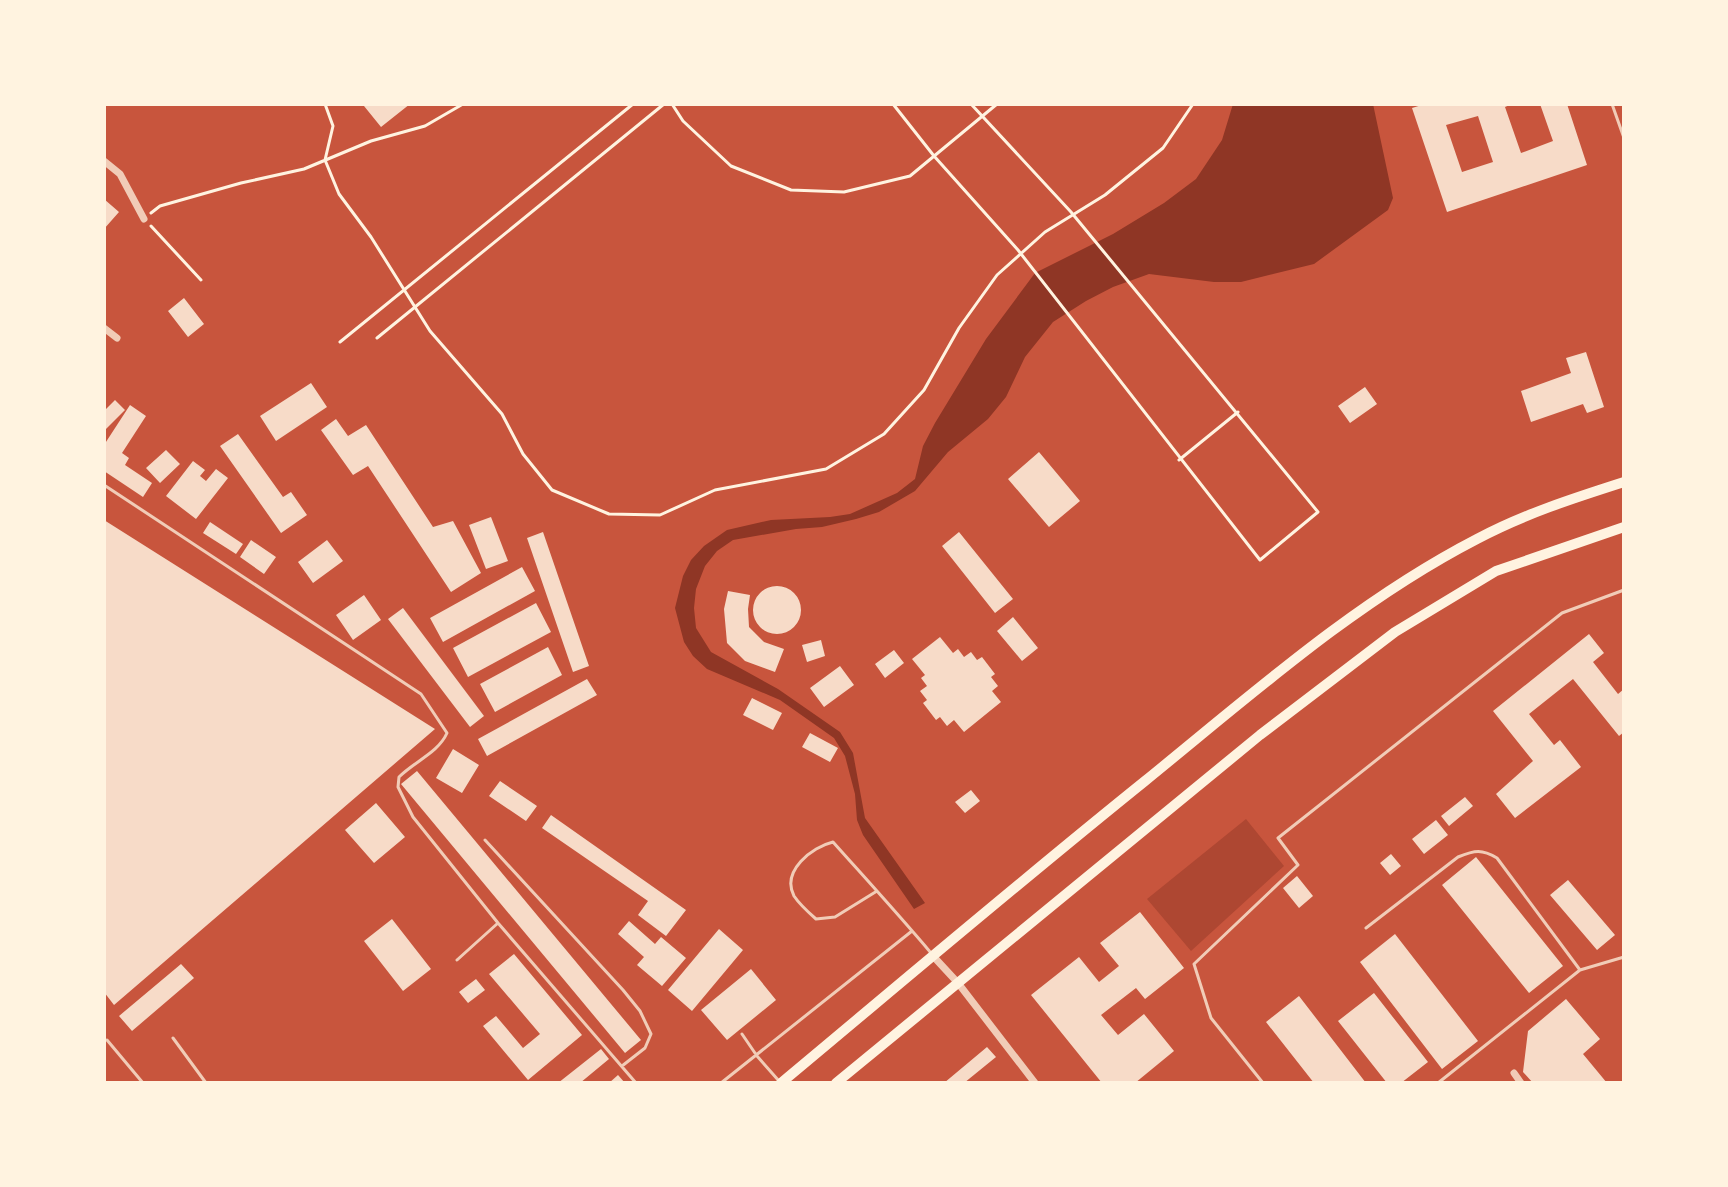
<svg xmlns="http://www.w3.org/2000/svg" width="1728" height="1187" font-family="Montserrat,sans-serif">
  <rect width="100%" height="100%" fill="#c8553d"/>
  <path fill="#ae4732" d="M 1246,819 L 1284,866 L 1191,951 L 1147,899 Z"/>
  <path fill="#8f3625" d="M 1233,104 L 1373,104 L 1393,198 L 1388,210 L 1314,264 L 1241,282 L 1214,282 L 1149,274 L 1113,287 L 1086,301 L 1053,322 L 1025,357 L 1006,397 L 988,419 L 948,452 L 915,491 L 879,512 L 856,519 L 822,527 L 796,529 L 733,540 L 717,551 L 705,566 L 696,589 L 694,608 L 696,628 L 711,652 L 778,689 L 840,732 L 853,753 L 865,818 L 925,903 L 914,909 L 863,835 L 857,820 L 855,794 L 845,756 L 834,738 L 780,700 L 707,669 L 693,656 L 684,642 L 675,608 L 683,576 L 691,560 L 704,546 L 727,530 L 771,520 L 830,517 L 850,514 L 897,493 L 915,479 L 923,446 L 935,423 L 986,339 L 1035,273 L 1113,234 L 1164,203 L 1196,179 L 1222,140 Z"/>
  <path fill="#f7dbc8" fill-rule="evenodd" d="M 367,104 L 410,104 L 381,127 L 364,106 Z
    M 1425,104 L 1512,104 L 1505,107 L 1521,153 L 1553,141 L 1540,104 L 1567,104 L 1587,165 L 1447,212 L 1412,108 ZM 1478,116 L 1493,162 L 1462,172 L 1446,125 Z
    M 104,199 L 119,212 L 104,229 Z
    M 184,298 L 204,324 L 188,337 L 168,311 Z
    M 1586,352 L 1604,407 L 1587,413 L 1583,404 L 1531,422 L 1521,391 L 1571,373 L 1566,358 Z
    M 311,383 L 327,407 L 276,441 L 260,416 Z
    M 1365,387 L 1377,404 L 1350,423 L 1338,406 Z
    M 115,400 L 125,410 L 104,431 L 104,411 Z
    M 130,405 L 146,416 L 122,453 L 129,458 L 125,465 L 152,483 L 143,497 L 104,471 L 104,445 Z
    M 336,419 L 348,436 L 366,425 L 433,527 L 453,521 L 481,573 L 451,592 L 368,466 L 353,475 L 321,430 Z
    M 238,434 L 283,497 L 291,492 L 307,515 L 281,533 L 220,446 Z
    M 166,450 L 180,464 L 160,483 L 146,468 Z
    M 1039,452 L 1080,501 L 1049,527 L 1008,479 Z
    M 193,461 L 205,470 L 200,476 L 206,481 L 216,469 L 228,478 L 196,519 L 166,496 Z
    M 491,517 L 508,561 L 486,569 L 469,525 Z
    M 104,520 L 435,729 L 114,1005 L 104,992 Z
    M 210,522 L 243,544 L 236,554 L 203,533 Z
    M 543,532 L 589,666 L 573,672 L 527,538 Z
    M 959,532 L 1013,599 L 995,613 L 942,546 Z
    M 251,540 L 276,557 L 264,574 L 240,557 Z
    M 327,540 L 343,561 L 313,583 L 298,562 Z
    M 522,567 L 535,591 L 443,642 L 430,618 Z
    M753 610a24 24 0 1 1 48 0a24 24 0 1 1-48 0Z
    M 728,591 L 750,595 L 748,609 L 749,627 L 764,642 L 784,649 L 775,672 L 745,661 L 727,643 L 724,609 Z
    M 364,595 L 381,620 L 353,640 L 336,615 Z
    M 536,603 L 551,632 L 468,677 L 453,648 Z
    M 403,608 L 484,716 L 470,727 L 388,619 Z
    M 1013,617 L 1038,648 L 1022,661 L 997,631 Z
    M 1589,634 L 1604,653 L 1593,662 L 1618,694 L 1624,689 L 1624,732 L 1619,736 L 1573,679 L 1529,714 L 1554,745 L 1560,740 L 1581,767 L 1515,818 L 1496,794 L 1533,761 L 1493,711 Z
    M 940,637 L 953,653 L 958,649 L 964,657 L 971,652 L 977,660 L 982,657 L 995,674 L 991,677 L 998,686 L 992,691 L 1001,702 L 964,732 L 954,720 L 947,726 L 940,717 L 936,720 L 923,703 L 927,700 L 920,691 L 927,686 L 921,678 L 925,675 L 912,659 Z
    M 821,640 L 825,656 L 807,662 L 802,645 Z
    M 548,647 L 562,675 L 495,712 L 480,684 Z
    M 894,650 L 904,663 L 885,678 L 875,664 Z
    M 840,666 L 854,685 L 824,707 L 810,688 Z
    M 587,679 L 597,695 L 487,756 L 478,739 Z
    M 752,698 L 782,713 L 773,730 L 743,715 Z
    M 810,733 L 838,748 L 830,762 L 802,747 Z
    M 453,749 L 479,765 L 462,793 L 436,778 Z
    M 417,771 L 641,1040 L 625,1053 L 401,784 Z
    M 500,781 L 537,806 L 526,821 L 489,796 Z
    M 971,790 L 980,801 L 965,813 L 955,802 Z
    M 1465,797 L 1473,806 L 1449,826 L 1441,816 Z
    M 376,803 L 405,837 L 374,863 L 345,830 Z
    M 551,815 L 686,910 L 666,936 L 638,915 L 648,901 L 542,828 Z
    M 1436,820 L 1448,835 L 1424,854 L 1412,839 Z
    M 1391,854 L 1401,866 L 1390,875 L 1380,863 Z
    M 1476,857 L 1563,966 L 1529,993 L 1442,885 Z
    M 1297,876 L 1313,896 L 1299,908 L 1283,888 Z
    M 1568,880 L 1615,935 L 1597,950 L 1550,895 Z
    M 1140,912 L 1184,968 L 1145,999 L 1136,988 L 1101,1015 L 1118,1035 L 1144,1014 L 1174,1051 L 1135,1083 L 1102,1083 L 1031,995 L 1079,957 L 1099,982 L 1119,966 L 1100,943 Z
    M 392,919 L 431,969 L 403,991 L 364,941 Z
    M 629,921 L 655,944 L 661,937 L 686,958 L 662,986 L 637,965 L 644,957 L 618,934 Z
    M 719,929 L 743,950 L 692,1011 L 668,990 Z
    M 1395,934 L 1478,1041 L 1442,1069 L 1360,962 Z
    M 514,954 L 582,1035 L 528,1080 L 483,1026 L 496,1016 L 523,1048 L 540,1034 L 489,974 Z
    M 181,964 L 194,978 L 132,1031 L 119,1016 Z
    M 751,969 L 776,1000 L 727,1040 L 701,1010 Z
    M 476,979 L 485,990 L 468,1003 L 459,992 Z
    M 1374,993 L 1428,1062 L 1401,1083 L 1387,1083 L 1338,1021 Z
    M 1299,996 L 1366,1083 L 1314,1083 L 1266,1022 Z
    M 1566,999 L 1600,1039 L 1583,1054 L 1607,1083 L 1533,1083 L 1523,1072 L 1528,1031 Z
    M 987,1047 L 996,1057 L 964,1083 L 944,1083 Z
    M 601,1049 L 609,1059 L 580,1083 L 558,1083 Z
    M 618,1075 L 625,1083 L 609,1083 Z"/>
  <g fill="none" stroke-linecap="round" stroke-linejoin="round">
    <path stroke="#fff3e0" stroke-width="3" d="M 325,104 L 333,126 L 325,160 L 339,194 L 371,237 L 430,331 L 502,414 L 523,454 L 552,490 L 609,514 L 660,515 L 715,490 L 826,469 L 884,434 L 924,390 L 959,328 L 997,275 L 1045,232 L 1105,195 L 1163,148 L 1193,104
      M 672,104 L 683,121 L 731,166 L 791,190 L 844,192 L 910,176 L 997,104
      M 893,104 L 934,156 L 1018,250 L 1260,560 L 1318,512 L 1071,212 L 971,104
      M 151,213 L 160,206 L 241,183 L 304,169 L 371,141 L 425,126 L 463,104
      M 151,226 L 201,280
      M 377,338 L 664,104
      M 340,342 L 633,104
      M 1179,460 L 1238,412"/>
    <path stroke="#f1ccb7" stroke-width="3" d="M 1612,104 L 1624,138
      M 104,485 L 421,694 L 447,733 C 438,753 415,761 399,777 L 398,787 L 413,817 L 498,923 L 636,1083
      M 485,840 L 623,990 L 640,1011 L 651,1034 L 645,1048 L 622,1066
      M 877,891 L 835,917 L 816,919 C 808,912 800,905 794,896 C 781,871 812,847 833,842 C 866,879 899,915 931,953
      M 1366,928 L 1458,857 C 1475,850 1482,849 1497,858 L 1580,970
      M 457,960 L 498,923
      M 742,1034 L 757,1056 L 779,1081
      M 173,1038 L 206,1083
      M 107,1040 L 143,1083
      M 721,1083 L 912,931
      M 1263,1083 L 1211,1018 L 1194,964 L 1298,865 L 1278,838 L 1562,613 L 1624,590
      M 1438,1083 L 1580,970 L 1624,957"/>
    <path stroke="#f1ccb7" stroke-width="7" d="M 104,161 L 120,174 L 144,219
      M 104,328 L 117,338
      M 933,956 L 958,983 L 1035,1083
      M 1514,1073 L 1521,1083"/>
    <path stroke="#fff3e0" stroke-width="10" d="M 781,1083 C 902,982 1022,880 1145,781 C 1251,695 1355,602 1477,539 C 1524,514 1574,498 1624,482
      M 836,1083 L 1260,735 L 1395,632 L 1496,571 L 1624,527"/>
  </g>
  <rect width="1728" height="1187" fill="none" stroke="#fff3e0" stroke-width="212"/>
</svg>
